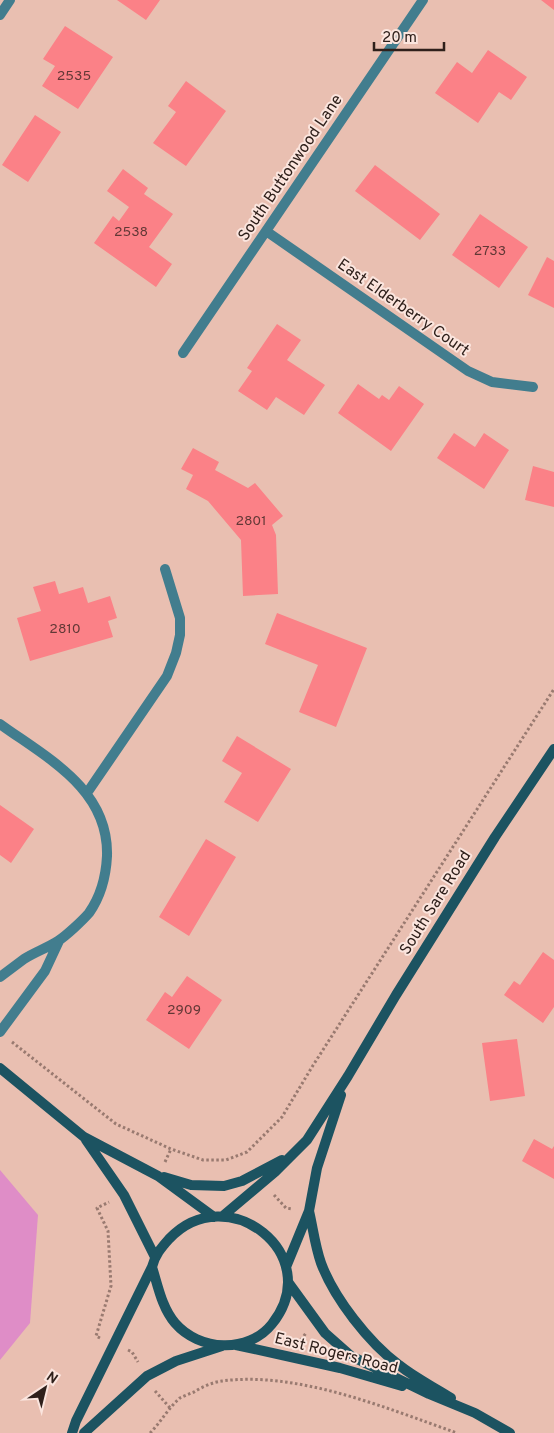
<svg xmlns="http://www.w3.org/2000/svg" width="554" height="1433" font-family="Overpass,sans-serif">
  <rect width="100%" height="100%" fill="#e9bfb1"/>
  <path fill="#df8dc7" d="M 0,1170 L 38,1215 L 30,1323 L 0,1360 Z"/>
  <path fill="#fb8187" d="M 117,0 L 160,0 L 146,20 Z
    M 541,0 L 554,0 L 554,10 Z
    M 65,26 L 113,57 L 78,109 L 42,86 L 55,66 L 43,59 Z
    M 488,50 L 527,77 L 511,100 L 499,92 L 478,123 L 435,93 L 457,62 L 472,73 Z
    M 186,81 L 226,111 L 186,166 L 153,143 L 176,112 L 168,106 Z
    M 35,115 L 61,132 L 28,182 L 2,165 Z
    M 375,165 L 440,214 L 420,240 L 355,191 Z
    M 123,169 L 148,188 L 144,194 L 173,214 L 149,247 L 172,264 L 156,287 L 94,243 L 113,216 L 119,221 L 129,207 L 107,191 Z
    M 480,214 L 528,247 L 499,288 L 452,255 Z
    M 547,257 L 554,261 L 554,308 L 528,295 Z
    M 277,324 L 301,340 L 287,360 L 325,385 L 304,415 L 276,397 L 267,410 L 238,391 L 252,371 L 247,368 Z
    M 358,384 L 379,399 L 382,395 L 389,400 L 399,386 L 424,404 L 391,451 L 338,413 Z
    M 454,433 L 475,447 L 484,433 L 509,450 L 484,489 L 437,458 Z
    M 193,448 L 219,462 L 215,470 L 248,488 L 255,483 L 283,516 L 272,525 L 276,535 L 278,594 L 243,596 L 241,540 L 208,501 L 186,489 L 193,475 L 181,469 Z
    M 533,466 L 554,472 L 554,507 L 525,500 Z
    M 55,581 L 59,594 L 83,587 L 88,603 L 110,596 L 117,618 L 108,621 L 113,637 L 30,661 L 17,618 L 41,611 L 33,587 Z
    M 277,613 L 367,648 L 336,727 L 299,712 L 318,665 L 265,644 Z
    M 237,736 L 291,769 L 258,822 L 224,802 L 242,773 L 222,761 Z
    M 0,805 L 34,829 L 11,863 L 0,855 Z
    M 206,839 L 236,857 L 189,936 L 159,917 Z
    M 543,952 L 554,960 L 554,1007 L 543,1023 L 504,995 L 514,981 L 520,985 Z
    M 187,976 L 222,1000 L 189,1049 L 146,1020 L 165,992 L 172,997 Z
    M 517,1039 L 525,1096 L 490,1101 L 482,1043 Z
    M 534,1139 L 552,1149 L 554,1146 L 554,1179 L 522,1161 Z"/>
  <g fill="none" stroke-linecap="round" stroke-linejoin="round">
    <path stroke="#997a70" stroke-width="3" stroke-dasharray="2.5 2.5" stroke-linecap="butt" d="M 12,1042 L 116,1124 L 171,1149 L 203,1160 L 226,1160 L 247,1152 L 282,1117 L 312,1067 L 554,689
      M 165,1162 L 171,1149
      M 274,1195 L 286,1208 L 292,1209
      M 100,1338 L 96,1336 L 111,1286 L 108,1231 L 97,1208 L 109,1202
      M 298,1344 L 306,1333
      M 128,1350 L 132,1352 L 138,1362
      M 155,1391 L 171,1409
      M 150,1433 C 161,1422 169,1407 180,1398 C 184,1396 189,1394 194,1392 C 202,1387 213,1382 222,1381 C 298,1371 386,1408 457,1433"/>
    <path stroke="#427d8e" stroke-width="10" d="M 0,15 L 10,0
      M 266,231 L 468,371 L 492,382 L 533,387
      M 183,353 L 423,0
      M 0,724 C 47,758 109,789 107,856 C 106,876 101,896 89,913 C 82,921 67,935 58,941 C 47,948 35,952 24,959 C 16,965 8,971 0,977
      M 87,793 L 167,676 L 176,653 L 180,635 L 180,618 L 165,569
      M 0,1032 L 45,971 L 59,941"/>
    <path stroke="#1c5361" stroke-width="10" d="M 0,1068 L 84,1137 L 158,1176 L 214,1217
      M 86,1140 L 124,1195 L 155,1257
      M 164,1177 L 191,1185 L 224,1186 L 242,1181 L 282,1160
      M 309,1211 C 313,1228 315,1246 321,1263 C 334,1298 369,1343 399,1365 C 415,1378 434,1387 451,1398
      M 224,1215 L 275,1172 L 307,1140 L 348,1076 L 396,995 L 495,837 L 554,749
      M 286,1267 L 309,1211 L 317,1168 L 341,1095
      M 288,1282 L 325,1333 L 351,1356 L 429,1394 L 475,1413 L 510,1433
      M 236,1345 L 340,1368 L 402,1386
      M 72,1433 L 76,1421 L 152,1267 C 155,1255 161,1248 169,1239 C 227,1177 327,1255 272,1324 C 248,1354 199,1351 175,1323 C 162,1308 158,1286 152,1267
      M 84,1433 L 147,1376 L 176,1361 L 222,1346"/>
  </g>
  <g text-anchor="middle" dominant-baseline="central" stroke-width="4" stroke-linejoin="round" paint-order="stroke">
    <g font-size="14" fill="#623836">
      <text x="74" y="76">2535</text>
      <text x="131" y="232">2538</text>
      <text x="490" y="251">2733</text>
      <text x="251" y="521">2801</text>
      <text x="65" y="629">2810</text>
      <text x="184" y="1010">2909</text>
    </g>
    <g font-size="16" fill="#2f201b" stroke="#fbe5de">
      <text transform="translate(291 168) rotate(-56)">South Buttonwood Lane</text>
      <text transform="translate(403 308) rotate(35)">East Elderberry Court</text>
      <text transform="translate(436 903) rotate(-58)">South Sare Road</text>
      <text transform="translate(336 1354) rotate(14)">East Rogers Road</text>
    </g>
  </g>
  <g transform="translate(45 1388) rotate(35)" stroke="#fbe5de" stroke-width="4" paint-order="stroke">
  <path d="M0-4L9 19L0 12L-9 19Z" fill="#2f201b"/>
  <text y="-8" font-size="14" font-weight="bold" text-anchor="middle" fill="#2f201b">N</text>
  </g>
  <path d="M374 42v8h70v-8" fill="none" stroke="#2f201b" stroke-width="2.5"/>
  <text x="382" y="42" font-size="15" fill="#2f201b" stroke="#fbe5de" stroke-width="4" paint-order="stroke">20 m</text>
</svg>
